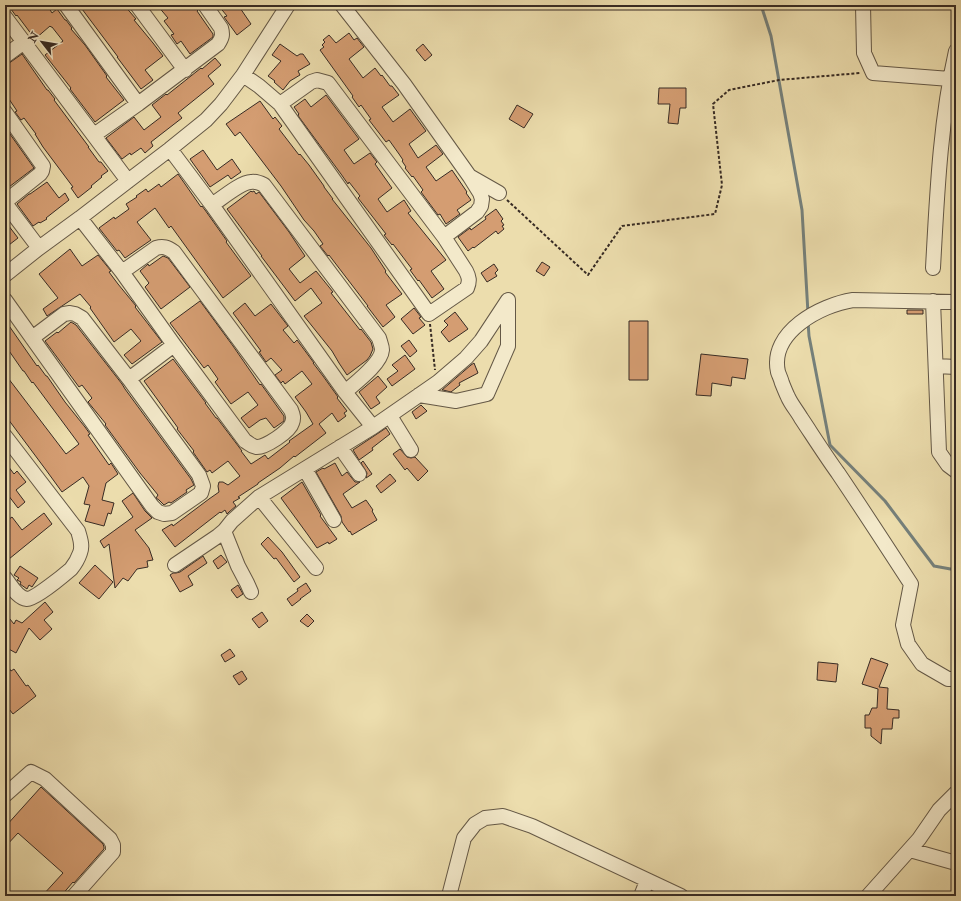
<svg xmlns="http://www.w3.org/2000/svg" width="961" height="901" font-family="'IM FELL Double Pica',serif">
  <rect width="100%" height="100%" fill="#ecddad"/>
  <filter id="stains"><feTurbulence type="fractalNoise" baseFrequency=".005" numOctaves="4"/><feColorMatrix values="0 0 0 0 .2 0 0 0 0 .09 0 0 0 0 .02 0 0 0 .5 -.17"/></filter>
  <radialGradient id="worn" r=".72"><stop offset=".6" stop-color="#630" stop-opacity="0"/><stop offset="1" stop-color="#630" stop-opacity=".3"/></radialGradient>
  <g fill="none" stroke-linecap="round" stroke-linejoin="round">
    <path stroke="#75807b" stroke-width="3" d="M 761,5 L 771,36 L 802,210 L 808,313
      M 808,322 L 809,336 L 830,445 L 885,501 L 934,566 L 956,570"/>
  </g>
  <path fill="#d49d72" stroke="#372b24" d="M 8,5 L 28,5 L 31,9 L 37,5 L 47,5 L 52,13 L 57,9 L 65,20 L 66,20 L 72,28 L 71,29 L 85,45 L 107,76 L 106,77 L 124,100 L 95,122 L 70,89 L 71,88 L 45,55 L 63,41 L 52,27 L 51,27 L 50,26 L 35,39 L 17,15 L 16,16 Z
    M 87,5 L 124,5 L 136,19 L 134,20 L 153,43 L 163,56 L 145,70 L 153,80 L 141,89 L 117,57 L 118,57 L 82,9 Z
    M 157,5 L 195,5 L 198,10 L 197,11 L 213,34 L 213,37 L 190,54 L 181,41 L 177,44 L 171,35 L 174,34 L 164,21 L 168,18 Z
    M 218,5 L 238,5 L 251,24 L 237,35 L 224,17 L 227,16 Z
    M 349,33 L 354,40 L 357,38 L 364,47 L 349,59 L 363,78 L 375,68 L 381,76 L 382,75 L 390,86 L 392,86 L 399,95 L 382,107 L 393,122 L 410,109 L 426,131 L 409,144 L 418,158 L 436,145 L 443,154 L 426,167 L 436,181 L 452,170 L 467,192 L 466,193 L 471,200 L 457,210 L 460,214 L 446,224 L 440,214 L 438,215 L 421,192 L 423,190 L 413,176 L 412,177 L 405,168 L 406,167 L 402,161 L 403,160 L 399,154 L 389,140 L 386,142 L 369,120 L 371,119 L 361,105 L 359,107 L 352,97 L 353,96 L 320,50 L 324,47 L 322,45 L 325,42 L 323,40 L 329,35 L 336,43 Z
    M 280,44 L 297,56 L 300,54 L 303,54 L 310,64 L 298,71 L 300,75 L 290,81 L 283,90 L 274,82 L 275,81 L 268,76 L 281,61 L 272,55 Z
    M 423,44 L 432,55 L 425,61 L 416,50 Z
    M 22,54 L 47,90 L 48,90 L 55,99 L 54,100 L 89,147 L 88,147 L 99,162 L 101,162 L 108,171 L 101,176 L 102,177 L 91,186 L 92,187 L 78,198 L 71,188 L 73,187 L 43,147 L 35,134 L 36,134 L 24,118 L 21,120 L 15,112 L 17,111 L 5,93 L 5,66 Z
    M 215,58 L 221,65 L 208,76 L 214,84 L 178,113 L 182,118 L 151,142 L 153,146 L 145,153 L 141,148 L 131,155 L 130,153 L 122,159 L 106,138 L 134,117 L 144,130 L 161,117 L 152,105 L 166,94 L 167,95 L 201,68 L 202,69 Z
    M 659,88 L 686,88 L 686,108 L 680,108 L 678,124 L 668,123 L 670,104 L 658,104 Z
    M 326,95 L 359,139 L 344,150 L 354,164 L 370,153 L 377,162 L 375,164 L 392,188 L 378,199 L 387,212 L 404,200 L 411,211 L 408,213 L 446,260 L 431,271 L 444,289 L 432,298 L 419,280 L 418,281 L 410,270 L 412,269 L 393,244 L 392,245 L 384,235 L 386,234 L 358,198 L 360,196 L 349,182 L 348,184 L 341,174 L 299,117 L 298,115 L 299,114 L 294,107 L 305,99 L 311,107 Z
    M 260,101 L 273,119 L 275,117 L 282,126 L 279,129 L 299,155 L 300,154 L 309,165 L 324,186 L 324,187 L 333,199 L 332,199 L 371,248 L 386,271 L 385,272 L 402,294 L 386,305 L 395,317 L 383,327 L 367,306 L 368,306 L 329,255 L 328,256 L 320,246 L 323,244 L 314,231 L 304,220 L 281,186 L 240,132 L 235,136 L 226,124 Z
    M 517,105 L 533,114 L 524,128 L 509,119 Z
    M 5,127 L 34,168 L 5,190 Z
    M 203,150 L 217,170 L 232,159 L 241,172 L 231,179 L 228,175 L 210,187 L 190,159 Z
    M 178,174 L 201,207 L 202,206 L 205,210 L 227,241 L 226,242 L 251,276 L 223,298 L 171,226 L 169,228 L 155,208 L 137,222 L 151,240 L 125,258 L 119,250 L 117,251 L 99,228 L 114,217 L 115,219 L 129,209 L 126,204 L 137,197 L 136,196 L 146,189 L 148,192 L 159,184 L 161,187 Z
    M 47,182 L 59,198 L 65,193 L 69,200 L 46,218 L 47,219 L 40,223 L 39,222 L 33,226 L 17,204 L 29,194 L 30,194 Z
    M 251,191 L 252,192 L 254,191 L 256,194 L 259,192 L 289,232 L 305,256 L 289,269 L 300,283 L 316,271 L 333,292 L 331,293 L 342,307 L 360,330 L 361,329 L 371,342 L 373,349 L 370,356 L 367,360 L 347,375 L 339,363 L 332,351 L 304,316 L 322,303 L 311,288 L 295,301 L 261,256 L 262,256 L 253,244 L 227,209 Z
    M 496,209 L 503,219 L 501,221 L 504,225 L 502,226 L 504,229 L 498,234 L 496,231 L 474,248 L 473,247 L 468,251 L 458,237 L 470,228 L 471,230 L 486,219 L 485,217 Z
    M 5,221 L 18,238 L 5,248 Z
    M 70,249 L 82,266 L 98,255 L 111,271 L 109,272 L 118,284 L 136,306 L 135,307 L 162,342 L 132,364 L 124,355 L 141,341 L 131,329 L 114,342 L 90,308 L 91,307 L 80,294 L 47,316 L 43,309 L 58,298 L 39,274 Z
    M 163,256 L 168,258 L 190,287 L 161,309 L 145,287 L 149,283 L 140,271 L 148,264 L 149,266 Z
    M 542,262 L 550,267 L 544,276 L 536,271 Z
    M 494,264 L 498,270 L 495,273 L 497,276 L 487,282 L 481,273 Z
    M 200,301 L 233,346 L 260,385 L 261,384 L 284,416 L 284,421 L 274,428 L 266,418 L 260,420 L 249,428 L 241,418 L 258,405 L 248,392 L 231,404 L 215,382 L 218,379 L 208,365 L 204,368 L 170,323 Z
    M 245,303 L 255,316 L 271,304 L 288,326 L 283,330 L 294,343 L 297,340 L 314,363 L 313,363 L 323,376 L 338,397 L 337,398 L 347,411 L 344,413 L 346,416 L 338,422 L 332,413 L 319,424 L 326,433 L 295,457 L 294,456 L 280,468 L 258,483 L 258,484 L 238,497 L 240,498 L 233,502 L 236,506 L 229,512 L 227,514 L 225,510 L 221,513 L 220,512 L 175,547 L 162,530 L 172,524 L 173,526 L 209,499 L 219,492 L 218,486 L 219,482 L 223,482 L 228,485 L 240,476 L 228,461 L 212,473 L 210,470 L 207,472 L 193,452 L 194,451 L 177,429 L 178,428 L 144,381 L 173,359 L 206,403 L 205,403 L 216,418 L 217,418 L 242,451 L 241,451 L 251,464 L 265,455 L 268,459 L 290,442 L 289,441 L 313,424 L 306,412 L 295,397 L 312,384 L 302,371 L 285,384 L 283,381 L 281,383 L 275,375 L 282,370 L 271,358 L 266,362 L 259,352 L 261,351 L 233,313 Z
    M 414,308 L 421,317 L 419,318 L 425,325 L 413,334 L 401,319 Z
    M 907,310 L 923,310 L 923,314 L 907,314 Z
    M 455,312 L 468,329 L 449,342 L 441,332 L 448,325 L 444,321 Z
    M 5,320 L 37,366 L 38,365 L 46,376 L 47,376 L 65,402 L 85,427 L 90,434 L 88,435 L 109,465 L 111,463 L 118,474 L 106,483 L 102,500 L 114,503 L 111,514 L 108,513 L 104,526 L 85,521 L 90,505 L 84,504 L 89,486 L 83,477 L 62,492 L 46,470 L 5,415 L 5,374 L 66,454 L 79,444 L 33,382 L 32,383 L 24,371 L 23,371 L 5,345 Z
    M 629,321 L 648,321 L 648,380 L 629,380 Z
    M 71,322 L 76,325 L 122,384 L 125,389 L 191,479 L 194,485 L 186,490 L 187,492 L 171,503 L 169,502 L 164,505 L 159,500 L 156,498 L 158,495 L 140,473 L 105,425 L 106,424 L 88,402 L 92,398 L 82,385 L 79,387 L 45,341 L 57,332 L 58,333 Z
    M 409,340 L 417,351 L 410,357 L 401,346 Z
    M 701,354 L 748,359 L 745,379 L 732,377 L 731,386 L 712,383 L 711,396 L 696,395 Z
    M 405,355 L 415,369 L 392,386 L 387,379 L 398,371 L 392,365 Z
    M 474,363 L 478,373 L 459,383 L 460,385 L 451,392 L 443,390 L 442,390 L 471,365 Z
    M 378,376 L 387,387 L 376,397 L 380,403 L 371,409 L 359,392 Z
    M 421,405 L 427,411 L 416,419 L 412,412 Z
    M 386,428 L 390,434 L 372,448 L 373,450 L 359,460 L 353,450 Z
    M 400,449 L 407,457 L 411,458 L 415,457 L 428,471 L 418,481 L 407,468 L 405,470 L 393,454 Z
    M 363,461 L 372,474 L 366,478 L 367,473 L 361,463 Z
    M 5,462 L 14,474 L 17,471 L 26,482 L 16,490 L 25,502 L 18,508 L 8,495 L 5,498 Z
    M 335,463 L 342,476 L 347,472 L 355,482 L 360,482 L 343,494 L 352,508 L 366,500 L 373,510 L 372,511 L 377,520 L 352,535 L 350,531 L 349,532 L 342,522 L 341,516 L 316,472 L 323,468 L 324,469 Z
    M 390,474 L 396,481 L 381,493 L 376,486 Z
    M 302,482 L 321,515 L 320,516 L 337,539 L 329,544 L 328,542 L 317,548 L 308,535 L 281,498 Z
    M 133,493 L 145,511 L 152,518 L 135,530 L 149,548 L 153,560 L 147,561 L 148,567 L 137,569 L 128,581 L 123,578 L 115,588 L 109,544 L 104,548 L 100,541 L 133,517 L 122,501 Z
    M 44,513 L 52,524 L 9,559 L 5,553 L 5,522 L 12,517 L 22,530 Z
    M 268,537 L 282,552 L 300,577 L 294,582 L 276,558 L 274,559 L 261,544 Z
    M 221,555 L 227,562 L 218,569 L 213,561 Z
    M 203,556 L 207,563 L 188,576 L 193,585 L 180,592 L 170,575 L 173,573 L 176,573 L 180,572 Z
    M 95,565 L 113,582 L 99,599 L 79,583 Z
    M 20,566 L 38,578 L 32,587 L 29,585 L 27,589 L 20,584 L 21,582 L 17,580 L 19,578 L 14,575 Z
    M 306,583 L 311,591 L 300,599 L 301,599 L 292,606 L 287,599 L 298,591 L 297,589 Z
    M 238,585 L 243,594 L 237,598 L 231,590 Z
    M 45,602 L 53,612 L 44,620 L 52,629 L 40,640 L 29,628 L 16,653 L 5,647 L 5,613 L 14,624 L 16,620 L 22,623 Z
    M 262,612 L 268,621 L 259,628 L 252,619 Z
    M 307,614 L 314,621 L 308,627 L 300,621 Z
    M 230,649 L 235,656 L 225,662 L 221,655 Z
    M 871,658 L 888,664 L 879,687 L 888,688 L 887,709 L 899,710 L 899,718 L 893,718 L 892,729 L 882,729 L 881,744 L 871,736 L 871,728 L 865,728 L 865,715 L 869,715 L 872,708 L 877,708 L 878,689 L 862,684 Z
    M 5,662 L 11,671 L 14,669 L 26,686 L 28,685 L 36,696 L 13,714 L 5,704 Z
    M 818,662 L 838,664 L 836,682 L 817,680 Z
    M 242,671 L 247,679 L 239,685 L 233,676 Z
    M 41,787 L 103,844 L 104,847 L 104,849 L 74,883 L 73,882 L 61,896 L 42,896 L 63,873 L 18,833 L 5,847 L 5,827 Z"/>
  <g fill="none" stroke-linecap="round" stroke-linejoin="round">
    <defs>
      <path id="minor" d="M 66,5 L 138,104
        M 137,5 L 185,70
        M 342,5 L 404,84 L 470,177 L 480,193 L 482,199 L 481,206 L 477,212 L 444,237
        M 863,5 L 864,53 L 873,73 L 950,79
        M 5,17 L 128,181
        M 5,56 L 24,42
        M 243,75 L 259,86 L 280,104 L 429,314 L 467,288 C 470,281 469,277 466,271 L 444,237 L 328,83 L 317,80 L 311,82 L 280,104
        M 5,112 L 43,166 L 42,171 L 40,174 L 5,202
        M 94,135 L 138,104 L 218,44 C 222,38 223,35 221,28 L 205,5
        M 170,149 L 212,205 L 345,392 L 373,427
        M 471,177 L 499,193
        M 5,203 L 39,248
        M 212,205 C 221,199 241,182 251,182 C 256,181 260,183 264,185 L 379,338 C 380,342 382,346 382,350 C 381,364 355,383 345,392
        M 80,218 L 122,272 L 174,345 L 245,441 C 249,443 251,446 256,447 C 265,448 290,431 292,423 C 294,418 293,415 291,410 L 174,252 C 167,247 163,246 156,248 L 122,272
        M 933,268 C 937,195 940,122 956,51
        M 5,275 L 39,248 L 80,218 L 128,181 L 170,149 L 206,120 L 221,104 L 243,75 L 288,5
        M 5,300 L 152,506 L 158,512 L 164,514 L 172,513 L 201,493 L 203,486 L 199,475 L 129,379 L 82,318 L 75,314 L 70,313 L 64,314 L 32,338
        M 933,301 L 939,452 L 948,465 L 956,471
        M 956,302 L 853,300 C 821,305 769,332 778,372 C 779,375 781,379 782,383 C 784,388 786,393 788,397 C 791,404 797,411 801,418 C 813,436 825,455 838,473 C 863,510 887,547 911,584 L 903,625 L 908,644 L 922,664 L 948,679 L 956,679
        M 936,366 L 956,367
        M 129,379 L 174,345
        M 390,416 L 411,450
        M 5,436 L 78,531 C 80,538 83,546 80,553 C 78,559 75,564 71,569 C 64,575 35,599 27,599 C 17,598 11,585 5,578
        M 340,447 L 359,474
        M 305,469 L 334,520
        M 259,497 L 316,568
        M 224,531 L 238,566 L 247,583 L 251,592
        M 175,565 L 218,536 L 224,531 L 232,521 L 259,497 L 373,427 L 438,382 L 466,358 L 481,341 L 508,300 L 508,346 L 487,394 L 456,401 L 419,395
        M 5,795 L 31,772 L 45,779 L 110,839 L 113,845 L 113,852 L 74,896
        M 910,850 L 956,863
        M 449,896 L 464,838 L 475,824 L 485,818 L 503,816 L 532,826 L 681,896
        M 641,896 L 647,881
        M 868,896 L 919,839 L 939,810 L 956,793"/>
    </defs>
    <use href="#minor" stroke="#645846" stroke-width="16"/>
    <path stroke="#372b24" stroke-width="2" stroke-dasharray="3 2" stroke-linecap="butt" d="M 507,200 L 588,275 L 622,226 L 715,214 L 722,185 L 713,104 L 729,90 L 779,80 L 860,73
      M 430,324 L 435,370"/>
    <use href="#minor" stroke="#f3e9ca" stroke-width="14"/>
  </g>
  <rect width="961" height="901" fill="none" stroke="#ecddad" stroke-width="20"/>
  <rect x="6" y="6" width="949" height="889" fill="none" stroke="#372b24" stroke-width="2"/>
  <rect x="10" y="10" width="941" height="881" fill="none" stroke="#372b24"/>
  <g transform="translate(42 42) rotate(301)" stroke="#f3e9ca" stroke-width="3" paint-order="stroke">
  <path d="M0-3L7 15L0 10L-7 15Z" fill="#372b24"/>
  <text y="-6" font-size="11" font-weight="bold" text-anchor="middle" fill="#372b24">N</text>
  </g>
  <rect width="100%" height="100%" filter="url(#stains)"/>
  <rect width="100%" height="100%" fill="url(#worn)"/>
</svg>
